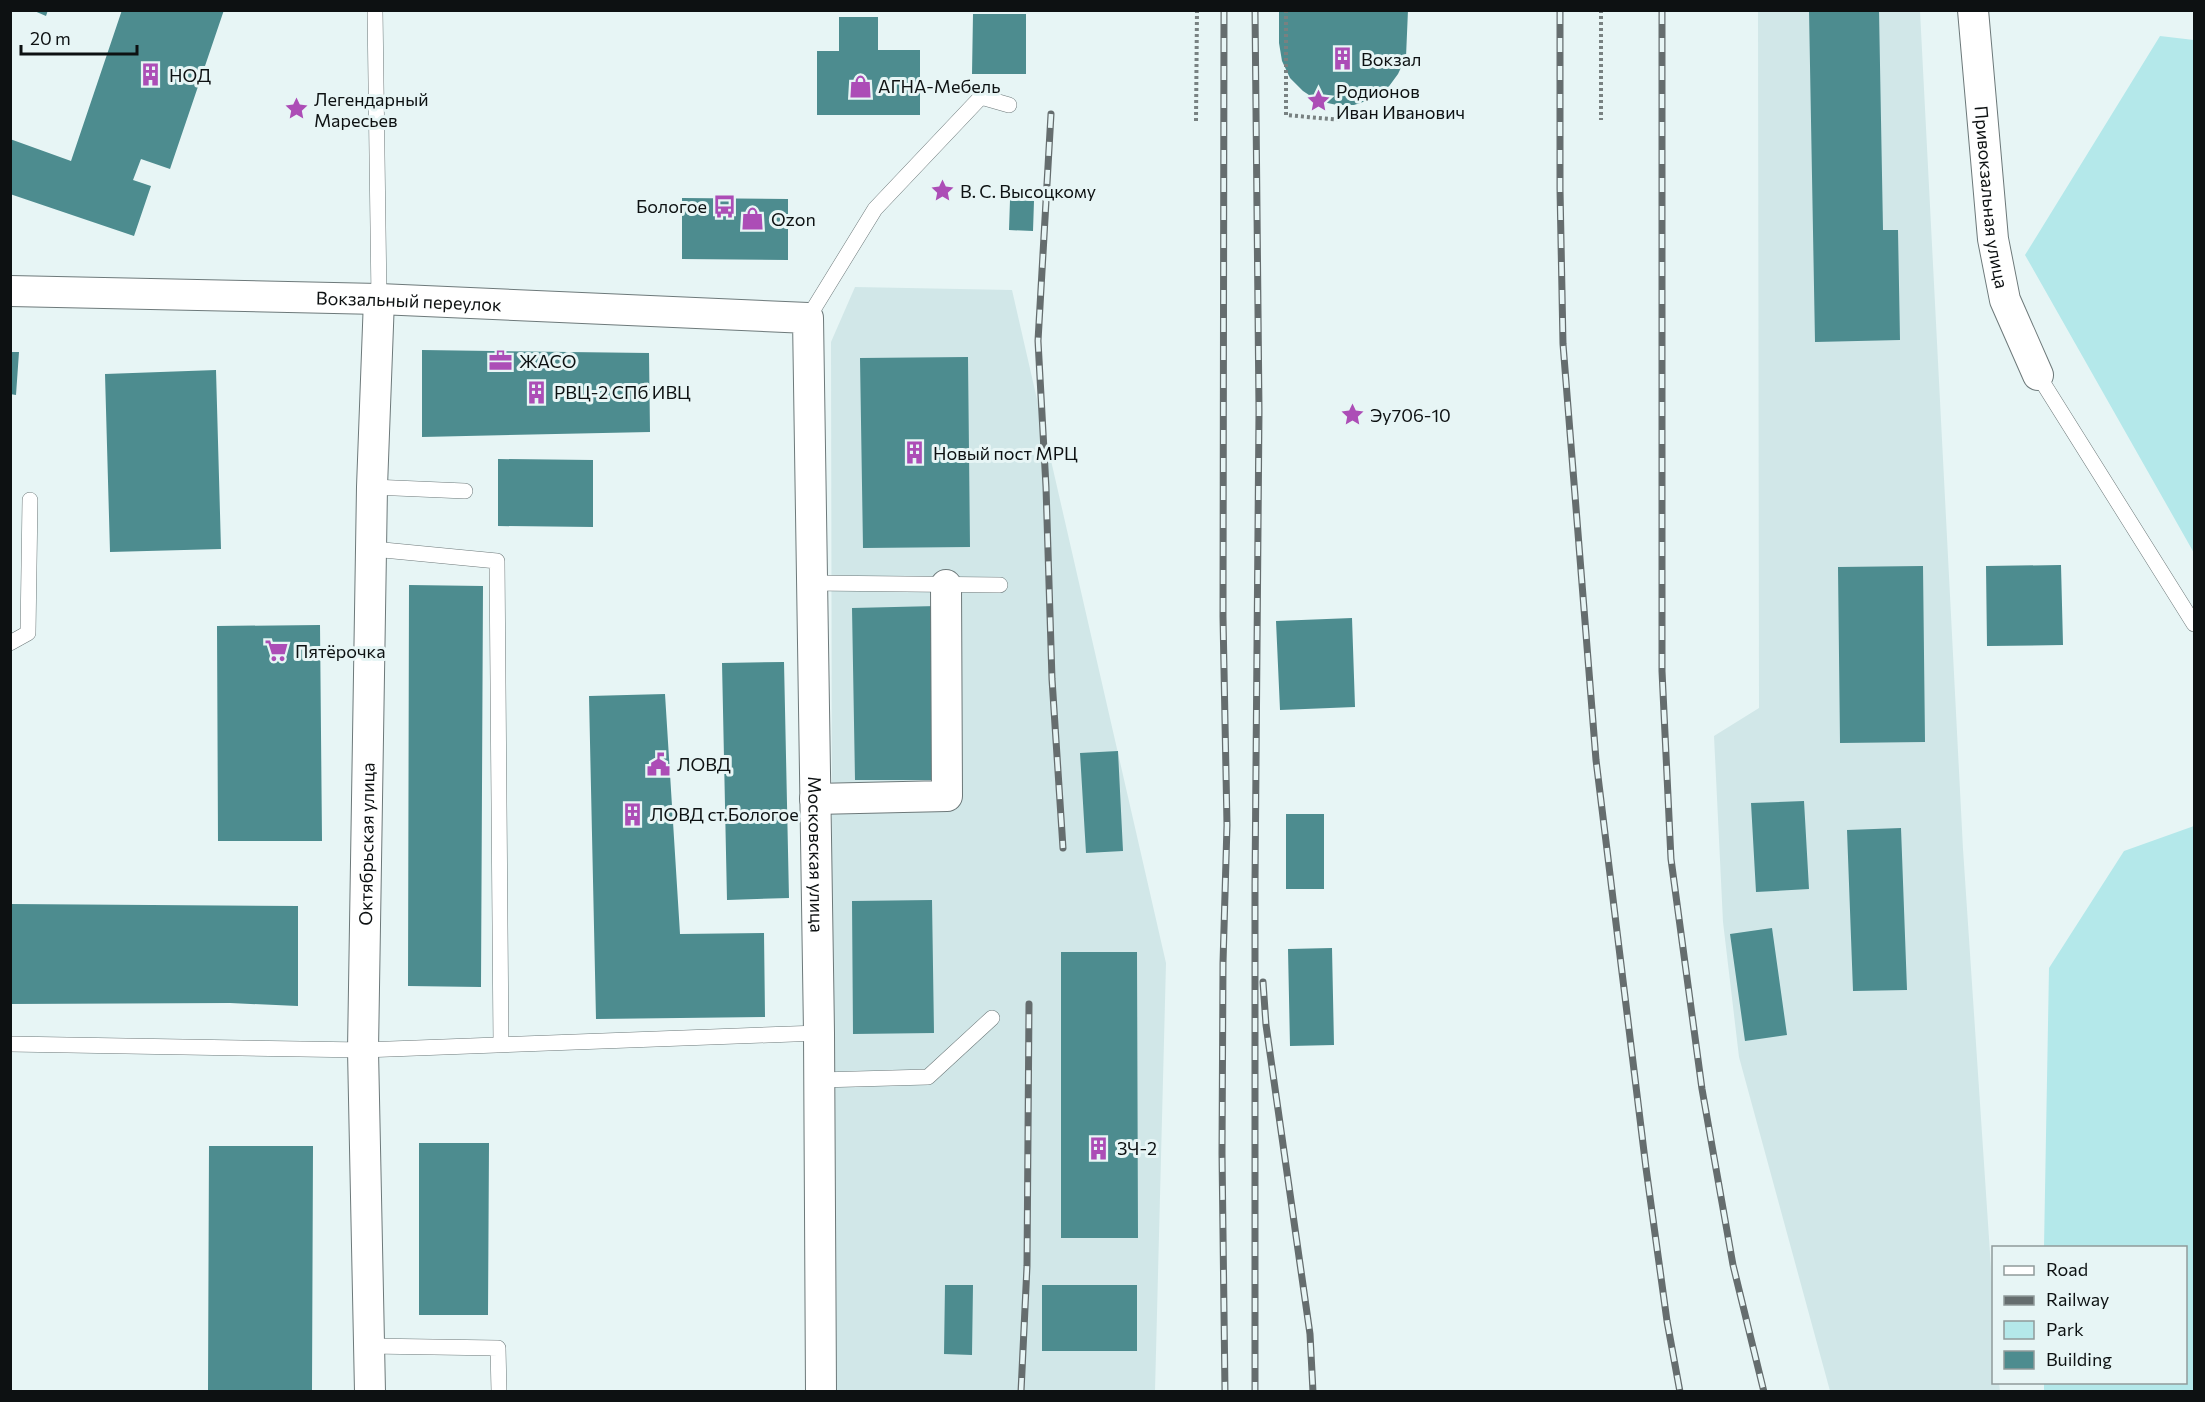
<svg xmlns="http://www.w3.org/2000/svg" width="2205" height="1402" font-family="Commissioner,sans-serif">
  <rect width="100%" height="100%" fill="#e7f5f5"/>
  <path fill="#d1e7e8" d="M 1758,11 L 1920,11 L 1963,849 L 1993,1298 L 1994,1382 L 1999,1383 L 2000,1391 L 1830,1391 L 1739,1057 L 1723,922 L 1714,736 L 1759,708 Z
    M 855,287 L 1012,290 L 1166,963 L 1155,1391 L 833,1391 L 831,342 Z"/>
  <path fill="#b4e8ea" d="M 2160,36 L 2194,40 L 2194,553 L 2025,255 Z
    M 2194,826 L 2194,1391 L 2044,1391 L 2044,1383 L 2186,1382 L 2186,1248 L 2044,1247 L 2049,968 L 2124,851 Z"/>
  <path fill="#4d8c8f" d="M 32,10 L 48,10 L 46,16 Z
    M 122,10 L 224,10 L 170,169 L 141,159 L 133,180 L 151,186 L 134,236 L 10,194 L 10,139 L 71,161 Z
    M 1279,10 L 1408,10 L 1406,57 L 1398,74 L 1387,89 L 1372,99 L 1354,105 L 1337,105 L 1318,101 L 1303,91 L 1290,78 L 1282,61 L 1279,43 Z
    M 1809,10 L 1879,10 L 1883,230 L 1898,230 L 1900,340 L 1815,342 Z
    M 973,14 L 1026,14 L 1026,74 L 972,74 Z
    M 839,17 L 878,17 L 878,50 L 920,50 L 920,115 L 817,115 L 817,51 L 839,51 Z
    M 682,198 L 788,199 L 788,260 L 682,259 Z
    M 1010,200 L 1034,201 L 1033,231 L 1009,230 Z
    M 422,350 L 649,353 L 650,432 L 422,437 Z
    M 10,352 L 19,352 L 16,395 L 10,394 Z
    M 968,357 L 970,547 L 863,548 L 860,358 Z
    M 216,370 L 221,549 L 110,552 L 105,374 Z
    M 498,459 L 593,460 L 593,527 L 498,526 Z
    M 2061,565 L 2063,645 L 1987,646 L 1986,566 Z
    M 1923,566 L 1925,742 L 1840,743 L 1838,567 Z
    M 409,585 L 483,586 L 481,987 L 408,986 Z
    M 937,606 L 939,780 L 855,780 L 852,608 Z
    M 1352,618 L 1355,707 L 1280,710 L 1276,621 Z
    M 320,625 L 322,841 L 218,841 L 217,626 Z
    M 784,662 L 789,898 L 727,900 L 722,663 Z
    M 665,694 L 680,934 L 764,933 L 765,1017 L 596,1019 L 589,696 Z
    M 1118,751 L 1123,851 L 1086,853 L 1080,753 Z
    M 1804,801 L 1809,889 L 1756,892 L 1751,803 Z
    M 1286,814 L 1324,814 L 1324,889 L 1286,889 Z
    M 1901,828 L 1907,990 L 1853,991 L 1847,830 Z
    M 932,900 L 934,1033 L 853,1034 L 852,901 Z
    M 10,904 L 298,906 L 298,1006 L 230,1003 L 10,1004 Z
    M 1772,928 L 1787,1035 L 1745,1041 L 1730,934 Z
    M 1332,948 L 1334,1045 L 1290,1046 L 1288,949 Z
    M 1061,952 L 1137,952 L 1138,1238 L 1061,1238 Z
    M 419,1143 L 489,1143 L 488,1315 L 419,1315 Z
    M 209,1146 L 313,1146 L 312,1392 L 208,1392 Z
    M 945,1285 L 973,1285 L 972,1355 L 944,1354 Z
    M 1042,1285 L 1137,1285 L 1137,1351 L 1042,1351 Z"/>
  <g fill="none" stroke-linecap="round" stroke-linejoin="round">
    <defs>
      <path id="lane" d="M 375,10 L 379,299
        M 808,318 L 875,209 L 981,97 L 1009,105
        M 2038,375 L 2194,624
        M 372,487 L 465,491
        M 373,549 L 497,561 L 501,1045
        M 812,583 L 1000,585
        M 10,643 L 28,633 L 30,500
        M 10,1044 L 363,1050 L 819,1033
        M 820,1080 L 928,1077 L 992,1018
        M 369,1346 L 498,1348 L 499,1392"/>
      <g id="street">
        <path id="s1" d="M 1973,10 L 1993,239 L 2005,300 L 2038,375"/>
        <path id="s2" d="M 10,291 L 379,299 L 808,318 L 819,1033 L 821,1392"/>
        <path d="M 815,799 L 947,796 L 946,585"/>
        <path id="s3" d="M 370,1392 L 363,1050 L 372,487 L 379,299"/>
      </g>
    </defs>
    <use href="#lane" stroke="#6d797a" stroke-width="16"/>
    <use href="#street" stroke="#6d797a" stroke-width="32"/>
    <path stroke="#788181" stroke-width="4" stroke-dasharray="3 3" stroke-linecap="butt" d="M 1286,10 L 1286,115 L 1341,120
      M 1601,10 L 1601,120
      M 1196,121 L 1197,10"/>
    <use href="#lane" stroke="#fff" stroke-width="15"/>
    <use href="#street" stroke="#fff" stroke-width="30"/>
    <defs>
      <path id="rail" d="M 1224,10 L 1223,617 L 1227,825 L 1223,963 L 1222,1153 L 1225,1392
        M 1255,10 L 1259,411 L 1255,884 L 1255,1392
        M 1560,10 L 1560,189 L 1563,344 L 1596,760 L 1646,1168 L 1667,1321 L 1680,1392
        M 1662,10 L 1662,671 L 1671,859 L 1702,1089 L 1733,1265 L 1764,1392
        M 1051,114 L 1038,341 L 1046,487 L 1052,679 L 1063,848
        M 1263,982 L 1266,1025 L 1310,1334 L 1313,1392
        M 1021,1392 L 1027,1266 L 1029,1004"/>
    </defs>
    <use href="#rail" stroke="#656d6e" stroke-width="7"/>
    <use href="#rail" stroke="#e7f5f5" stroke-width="4.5" stroke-dasharray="14" stroke-linecap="butt"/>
  </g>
  <defs>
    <symbol id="building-bare" viewBox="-9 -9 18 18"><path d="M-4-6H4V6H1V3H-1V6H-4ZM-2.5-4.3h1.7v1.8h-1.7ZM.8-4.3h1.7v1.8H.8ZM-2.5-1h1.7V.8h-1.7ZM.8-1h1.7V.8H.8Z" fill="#ac4db6" stroke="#e7f5f5" stroke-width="2.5" paint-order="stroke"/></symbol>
    <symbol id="shop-bare" viewBox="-9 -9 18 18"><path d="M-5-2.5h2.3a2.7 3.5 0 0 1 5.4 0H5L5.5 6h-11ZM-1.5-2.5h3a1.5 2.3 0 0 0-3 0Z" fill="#ac4db6" stroke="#e7f5f5" stroke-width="2.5" paint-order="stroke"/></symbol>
    <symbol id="sight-bare" viewBox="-9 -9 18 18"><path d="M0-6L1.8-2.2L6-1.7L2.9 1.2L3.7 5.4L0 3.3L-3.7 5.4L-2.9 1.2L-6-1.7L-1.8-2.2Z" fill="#ac4db6" stroke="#e7f5f5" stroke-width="2.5" paint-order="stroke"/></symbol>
    <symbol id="bus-bare" viewBox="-9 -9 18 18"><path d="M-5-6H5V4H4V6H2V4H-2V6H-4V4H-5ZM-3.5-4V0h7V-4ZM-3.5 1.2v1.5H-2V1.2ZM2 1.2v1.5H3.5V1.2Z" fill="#ac4db6" stroke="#e7f5f5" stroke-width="2.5" paint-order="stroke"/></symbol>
    <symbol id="office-bare" viewBox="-9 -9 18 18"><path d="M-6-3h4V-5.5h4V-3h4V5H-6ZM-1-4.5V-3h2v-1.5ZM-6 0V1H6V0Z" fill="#ac4db6" stroke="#e7f5f5" stroke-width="2.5" paint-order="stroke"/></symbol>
    <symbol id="supermarket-bare" viewBox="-9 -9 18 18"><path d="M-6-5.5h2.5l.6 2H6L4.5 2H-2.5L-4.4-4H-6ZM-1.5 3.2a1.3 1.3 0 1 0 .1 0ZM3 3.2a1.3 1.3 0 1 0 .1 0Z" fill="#ac4db6" stroke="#e7f5f5" stroke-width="2.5" paint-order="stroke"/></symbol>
    <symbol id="civic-bare" viewBox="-9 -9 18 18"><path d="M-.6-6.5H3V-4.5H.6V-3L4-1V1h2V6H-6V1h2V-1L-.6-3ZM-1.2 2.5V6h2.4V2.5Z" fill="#ac4db6" stroke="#e7f5f5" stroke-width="2.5" paint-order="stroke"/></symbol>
  </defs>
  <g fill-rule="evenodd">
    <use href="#building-bare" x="1326" y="42" width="33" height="33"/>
    <use href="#building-bare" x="134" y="58" width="33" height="33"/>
    <use href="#shop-bare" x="844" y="70" width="33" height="33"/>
    <use href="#sight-bare" x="1302" y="84" width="33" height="33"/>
    <use href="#sight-bare" x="280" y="92" width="33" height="33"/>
    <use href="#sight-bare" x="926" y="174" width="33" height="33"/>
    <use href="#bus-bare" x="708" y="190" width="33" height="33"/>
    <use href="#shop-bare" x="736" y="202" width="33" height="33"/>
    <use href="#office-bare" x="484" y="344" width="33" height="33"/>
    <use href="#building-bare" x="520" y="376" width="33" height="33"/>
    <use href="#sight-bare" x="1336" y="398" width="33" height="33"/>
    <use href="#building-bare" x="898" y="436" width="33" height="33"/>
    <use href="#supermarket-bare" x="260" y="634" width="33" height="33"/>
    <use href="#civic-bare" x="642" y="748" width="33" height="33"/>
    <use href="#building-bare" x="616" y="798" width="33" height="33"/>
    <use href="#building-bare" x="1082" y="1132" width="33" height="33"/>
  </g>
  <g text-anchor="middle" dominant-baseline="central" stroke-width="6" stroke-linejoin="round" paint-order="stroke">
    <g font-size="18" fill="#0d1112" stroke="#e7f5f5" text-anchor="start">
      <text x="1361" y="59">Вокзал</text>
      <text x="169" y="75">НОД</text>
      <text x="878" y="86">АГНА-Мебель</text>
      <text x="1336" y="91">Родионов<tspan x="1336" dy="21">Иван Иванович</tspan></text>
      <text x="314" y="99">Легендарный<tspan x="314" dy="21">Маресьев</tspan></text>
      <text x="960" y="191">В. С. Высоцкому</text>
      <text x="707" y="206" text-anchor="end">Бологое</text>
      <text x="771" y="219">Ozon</text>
      <text x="519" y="361">ЖАСО</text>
      <text x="554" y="392">РВЦ-2 СПб ИВЦ</text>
      <text x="1370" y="415">Эу706-10</text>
      <text x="933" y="453">Новый пост МРЦ</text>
      <text x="295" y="651">Пятёрочка</text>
      <text x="677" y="764">ЛОВД</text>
      <text x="650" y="814">ЛОВД ст.Бологое</text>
      <text x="1117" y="1148">ЗЧ-2</text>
    </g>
    <g font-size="18" fill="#0d1112" stroke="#e7f5f5">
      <text stroke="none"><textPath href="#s1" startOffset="188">Привокзальная улица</textPath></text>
      <text stroke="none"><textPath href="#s2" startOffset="399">Вокзальный переулок</textPath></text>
      <text stroke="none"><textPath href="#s3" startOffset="548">Октябрьская улица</textPath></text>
      <text stroke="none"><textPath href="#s2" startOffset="1335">Московская улица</textPath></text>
    </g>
  </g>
  <rect width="2205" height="1402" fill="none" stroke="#0d1112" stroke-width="24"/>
  <rect x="1992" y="1246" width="195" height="138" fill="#e7f5f5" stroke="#909a9a" stroke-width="1.5"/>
  <rect x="2004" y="1266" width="30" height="9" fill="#ffffff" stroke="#909a9a" stroke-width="1.5"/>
  <text x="2046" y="1276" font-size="18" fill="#0d1112">Road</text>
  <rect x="2004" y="1296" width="30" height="9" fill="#656d6e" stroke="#909a9a" stroke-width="1.5"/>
  <text x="2046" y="1306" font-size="18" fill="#0d1112">Railway</text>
  <rect x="2004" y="1321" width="30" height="18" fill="#b4e8ea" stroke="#909a9a" stroke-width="1.5"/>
  <text x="2046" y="1336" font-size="18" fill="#0d1112">Park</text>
  <rect x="2004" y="1351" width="30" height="18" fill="#4d8c8f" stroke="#909a9a" stroke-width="1.5"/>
  <text x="2046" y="1366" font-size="18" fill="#0d1112">Building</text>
  <path d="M21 45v9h116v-9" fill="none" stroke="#0d1112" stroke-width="3"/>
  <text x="30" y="45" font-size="18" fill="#0d1112" stroke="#e7f5f5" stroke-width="4.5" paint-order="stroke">20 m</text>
</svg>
